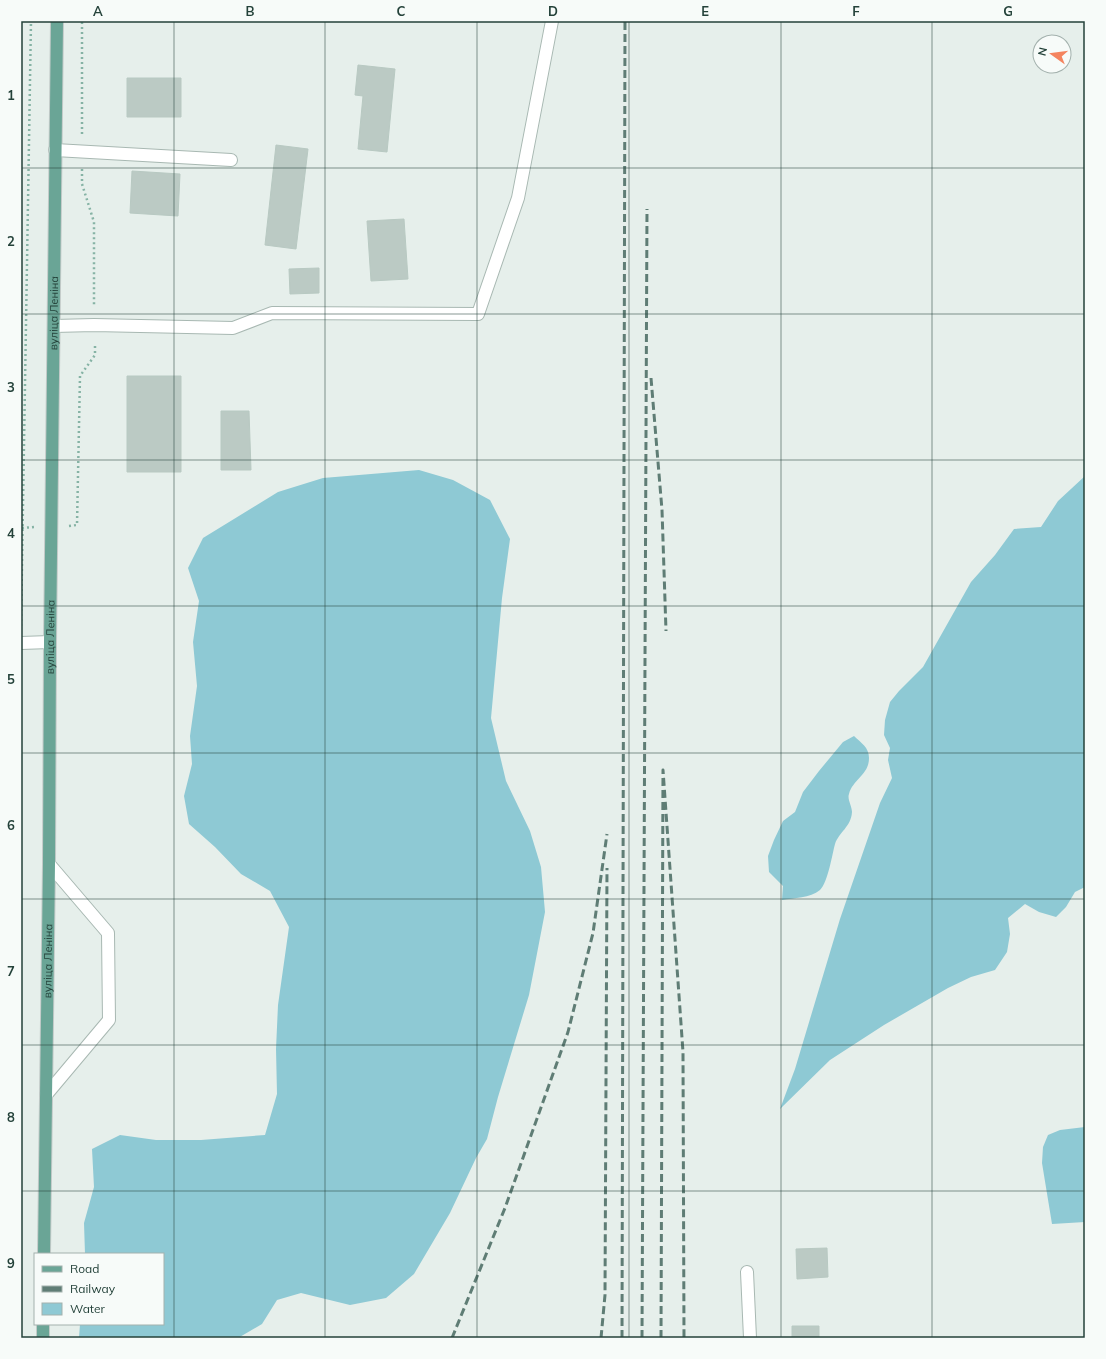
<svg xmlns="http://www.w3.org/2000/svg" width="1106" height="1359" font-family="Mulish,sans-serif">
  <rect width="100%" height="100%" fill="#e6efeb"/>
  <path fill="#8ec9d4" d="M 419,470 L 453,480 L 490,500 L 510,539 L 502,598 L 491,718 L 506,781 L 530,831 L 541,867 L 545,912 L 529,995 L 498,1097 L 487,1139 L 476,1158 L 450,1213 L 414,1274 L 386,1298 L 350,1305 L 301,1293 L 277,1300 L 262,1324 L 238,1338 L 79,1338 L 80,1324 L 163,1324 L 163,1254 L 85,1254 L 84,1223 L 94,1187 L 92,1149 L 120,1135 L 156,1140 L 201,1140 L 265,1135 L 277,1094 L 276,1049 L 278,1005 L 289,927 L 270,891 L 241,874 L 215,847 L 189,824 L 184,796 L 192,764 L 190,736 L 197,686 L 193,642 L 199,601 L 188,568 L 203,538 L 278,492 L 323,478 Z
    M 1085,476 L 1085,887 L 1075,892 L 1066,907 L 1056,917 L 1039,912 L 1025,904 L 1008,918 L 1010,934 L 1007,952 L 995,970 L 971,977 L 948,988 L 884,1025 L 830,1060 L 780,1109 L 795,1069 L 840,919 L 880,803 L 892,778 L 888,760 L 890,748 L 884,735 L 885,720 L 890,702 L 899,691 L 923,667 L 971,582 L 995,555 L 1014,529 L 1041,527 L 1058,501 Z
    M 854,736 C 861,743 869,747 869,758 C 869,775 853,779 849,794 C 847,799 852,806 852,812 C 851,827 839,832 835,844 C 832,855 828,882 820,890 C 810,898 794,898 782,900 L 783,886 L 769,872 L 768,856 L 774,840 L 783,821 L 795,812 L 803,792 L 819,771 L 843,742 Z
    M 1085,1127 L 1085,1222 L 1052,1224 L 1042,1163 L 1043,1147 L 1048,1135 L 1060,1130 Z"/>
  <path fill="#bbcac4" stroke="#b8c9c2" d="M 358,65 L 395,69 L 387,152 L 358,149 L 363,96 L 355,95 Z
    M 127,78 L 181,78 L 181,117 L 127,117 Z
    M 276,145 L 308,149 L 296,249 L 265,245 Z
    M 132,171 L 180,174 L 178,216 L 130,213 Z
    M 404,219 L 408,279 L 371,281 L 367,221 Z
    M 319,268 L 319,293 L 290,294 L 289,269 Z
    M 127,376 L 181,376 L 181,472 L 127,472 Z
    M 221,411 L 249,411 L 251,470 L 221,470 Z
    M 827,1248 L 828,1277 L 797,1279 L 796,1249 Z
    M 792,1326 L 819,1326 L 819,1338 L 792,1338 Z"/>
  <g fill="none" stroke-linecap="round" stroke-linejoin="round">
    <defs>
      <path id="minor" d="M 55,150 L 231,160
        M 54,326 L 94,325 L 233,328 L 272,313 L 478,314 L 518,198 L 552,21
        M 21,643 L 50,642
        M 46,1095 L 109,1020 L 108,933 L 49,864
        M 747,1272 L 750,1338"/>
      <g id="major">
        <path id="s1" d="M 44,1254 L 49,864 L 50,642 L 57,21"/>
        <path d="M 43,1338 L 43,1324"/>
      </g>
    </defs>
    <use href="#minor" stroke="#a8b8b2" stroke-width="14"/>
    <use href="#major" stroke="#c2cac8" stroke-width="14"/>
    <path stroke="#86b3a5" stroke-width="2.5" stroke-dasharray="2 3" stroke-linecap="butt" d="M 82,134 L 82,21
      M 82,169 L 82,184 L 94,222 L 94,307
      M 69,526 L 77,525 L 80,376 L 95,355 L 95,344
      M 22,528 L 34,527
      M 21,626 L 31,21"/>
    <use href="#minor" stroke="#fff" stroke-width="12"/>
    <use href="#major" stroke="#6aa596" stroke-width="12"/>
    <path stroke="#5f7d75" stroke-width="3" stroke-dasharray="8 4" stroke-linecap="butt" d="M 651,378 L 662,510 L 666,631
      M 452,1338 L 505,1208 L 568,1032 L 593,933 L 607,834
      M 601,1338 L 605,1295 L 607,868
      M 622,1338 L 625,21
      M 642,1338 L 647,209
      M 661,1338 L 663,770 L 683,1052 L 684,1338"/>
  </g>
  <path fill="none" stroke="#24423a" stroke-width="1" stroke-opacity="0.55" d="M 174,21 L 174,1338M 325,21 L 325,1338M 477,21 L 477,1338M 629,21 L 629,1338M 781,21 L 781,1338M 932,21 L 932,1338M 21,168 L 1085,168M 21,314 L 1085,314M 21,460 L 1085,460M 21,606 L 1085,606M 21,753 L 1085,753M 21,899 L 1085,899M 21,1045 L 1085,1045M 21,1191 L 1085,1191"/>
  <g text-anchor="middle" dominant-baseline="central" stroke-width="3.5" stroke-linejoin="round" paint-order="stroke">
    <g font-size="11" fill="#24423a" stroke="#f7fbf9">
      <text stroke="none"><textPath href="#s1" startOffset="941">вуліца Леніна</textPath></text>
      <text stroke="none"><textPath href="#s1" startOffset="617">вуліца Леніна</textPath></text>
      <text stroke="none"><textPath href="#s1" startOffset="293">вуліца Леніна</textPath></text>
    </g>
  </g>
  <rect width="1106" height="1359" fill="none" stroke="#f7fbf9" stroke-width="44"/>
  <rect x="34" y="1253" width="130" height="72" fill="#f7fbf9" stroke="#a3b1ad"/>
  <rect x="42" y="1266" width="20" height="6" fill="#6aa596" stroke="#a3b1ad"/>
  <text x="70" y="1273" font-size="12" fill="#24423a">Road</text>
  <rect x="42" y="1286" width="20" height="6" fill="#5f7d75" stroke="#a3b1ad"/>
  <text x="70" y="1293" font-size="12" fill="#24423a">Railway</text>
  <rect x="42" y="1303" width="20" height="12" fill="#8ec9d4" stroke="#a3b1ad"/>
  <text x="70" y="1313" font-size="12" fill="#24423a">Water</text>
  <g transform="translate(1052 54) rotate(284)"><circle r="19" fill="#f7fbf9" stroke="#a3b1ad"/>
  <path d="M0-3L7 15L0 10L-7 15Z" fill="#f4845f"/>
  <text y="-6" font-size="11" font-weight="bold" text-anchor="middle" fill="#24423a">N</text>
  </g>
  <rect x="22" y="22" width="1062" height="1315" fill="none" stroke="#24423a" stroke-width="1.5"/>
  <g font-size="13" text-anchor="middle" font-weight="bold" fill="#24423a">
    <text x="98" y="16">A</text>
    <text x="250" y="16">B</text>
    <text x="401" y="16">C</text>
    <text x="553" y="16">D</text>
    <text x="705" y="16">E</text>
    <text x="856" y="16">F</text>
    <text x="1008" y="16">G</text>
    <text x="11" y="100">1</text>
    <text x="11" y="246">2</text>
    <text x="11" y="392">3</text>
    <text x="11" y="538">4</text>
    <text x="11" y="684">5</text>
    <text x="11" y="830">6</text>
    <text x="11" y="976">7</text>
    <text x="11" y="1122">8</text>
    <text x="11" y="1268">9</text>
  </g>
</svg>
